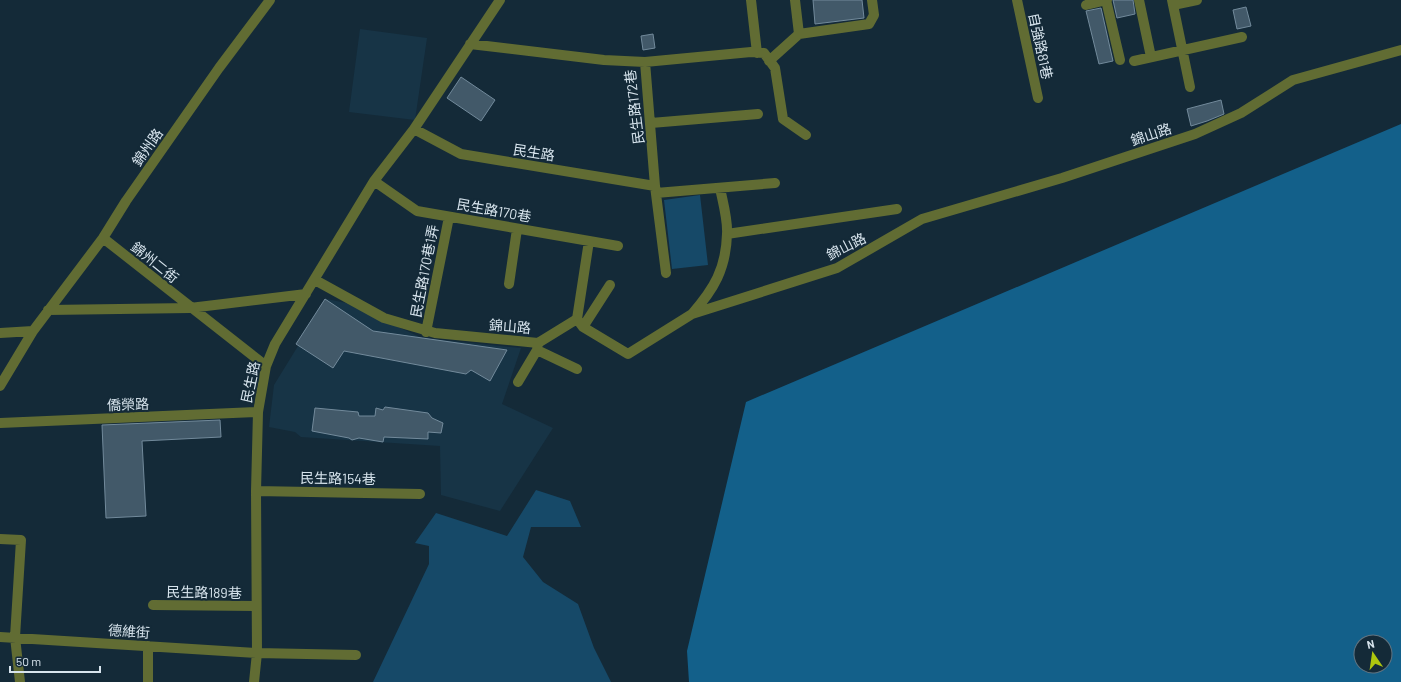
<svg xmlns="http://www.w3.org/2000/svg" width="1401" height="682" font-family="Barlow,'Noto Sans TC',sans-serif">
  <rect width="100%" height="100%" fill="#142a38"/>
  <path fill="#173446" d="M 360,29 L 427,38 L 415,120 L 349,112 Z
    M 327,299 L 346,303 L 422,338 L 521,348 L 502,404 L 553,428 L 500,511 L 441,495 L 440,446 L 301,437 L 295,432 L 269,427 L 274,385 Z"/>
  <path fill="#164968" d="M 700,195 L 708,265 L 672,269 L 664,200 Z
    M 536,490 L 570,501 L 581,527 L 531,527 L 523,557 L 543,582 L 578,604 L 594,648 L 611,682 L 373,682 L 429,564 L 429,546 L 415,543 L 436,513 L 507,536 Z"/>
  <path fill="#13608a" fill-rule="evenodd" d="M 1401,124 L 1401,682 L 689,682 L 687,651 L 746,402 ZM 1361,642 L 1385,642 L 1385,666 L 1361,666 Z"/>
  <path fill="#425969" stroke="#728a9b" d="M 813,0 L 862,0 L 864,18 L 815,24 Z
    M 1113,0 L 1133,0 L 1135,14 L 1117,18 Z
    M 1246,7 L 1251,26 L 1237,29 L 1233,10 Z
    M 1101,8 L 1113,61 L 1099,64 L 1086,11 Z
    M 653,34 L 655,48 L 643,50 L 641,36 Z
    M 461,77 L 495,100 L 481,121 L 447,98 Z
    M 1221,100 L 1224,114 L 1207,121 L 1191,126 L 1187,109 Z
    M 325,299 L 373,331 L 507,350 L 490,381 L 471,370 L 466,374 L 344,351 L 333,368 L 296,344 Z
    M 385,407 L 428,413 L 432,418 L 443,423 L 441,433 L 428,432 L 428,439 L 384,437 L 383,442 L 359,438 L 352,440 L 349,438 L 312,431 L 315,408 L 358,412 L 359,416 L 375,416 L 376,408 L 383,410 Z
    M 220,420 L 221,437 L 142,441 L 146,516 L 106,518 L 102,425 Z"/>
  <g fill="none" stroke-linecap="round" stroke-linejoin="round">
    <path stroke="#616c33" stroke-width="10" d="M 751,0 L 757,53
      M 795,0 L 799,34
      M 1017,0 L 1038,98
      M 1106,0 L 1120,60
      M 1139,0 L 1151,57
      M 1172,0 L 1190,87
      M 1086,5 L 1107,0
      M 1173,5 L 1197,0
      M 470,44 L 604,60 L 645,62 L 655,186 L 666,273
      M 769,61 L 799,34 L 869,24 L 874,15 L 872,0
      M 1134,61 L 1242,37
      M 645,62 L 751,52 L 764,53 L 775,68 L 783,119 L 806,135
      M 651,123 L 758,114
      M 414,129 L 461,154 L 655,186
      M 374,181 L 417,211 L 618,246
      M 656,193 L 775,183
      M 727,234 L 897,209
      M 103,238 L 266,366
      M 315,280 L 384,318 L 435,333 L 538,343 L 577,319 L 583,327 L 628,354 L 692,314 L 837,268 L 922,219 L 1062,178 L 1195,134 L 1241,113 L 1293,80 L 1401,50
      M 509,284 L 517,229
      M 48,310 L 190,308 L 306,294
      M 692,314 C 714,289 726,269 727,234 C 728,220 723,203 720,188
      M 577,319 L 589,241
      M 583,327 L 610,285
      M 426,332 L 449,217
      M 0,333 L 33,331
      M 537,350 L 577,369
      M 518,382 L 537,350 L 538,343
      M 0,386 L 33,331 L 103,238 L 126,201 L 219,68 L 270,0
      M 0,423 L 258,412
      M 256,491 L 420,494
      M 0,539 L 21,540 L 15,637 L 20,682
      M 153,605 L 255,606
      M 0,637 L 257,653 L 356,655
      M 148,646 L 148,682
      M 254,682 L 257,653 L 256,491 L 258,412 L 266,366 L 275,344 L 374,181 L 414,129 L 500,0"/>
  </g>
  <g text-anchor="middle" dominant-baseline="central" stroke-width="4" stroke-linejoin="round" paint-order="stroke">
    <g font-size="14" fill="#d7e4ed" stroke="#142a38">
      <text transform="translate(1041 46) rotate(78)">自強路81巷</text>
      <text transform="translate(634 107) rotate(-97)">民生路172巷</text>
      <text transform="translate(1151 134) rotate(-18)">錦山路</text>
      <text transform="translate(147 147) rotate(-55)">錦州路</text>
      <text transform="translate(534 152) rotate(9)">民生路</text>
      <text transform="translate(494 210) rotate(10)">民生路170巷</text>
      <text transform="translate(846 246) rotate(-27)">錦山路</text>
      <text transform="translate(155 262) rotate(39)">錦州二街</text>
      <text transform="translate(424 271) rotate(-79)">民生路170巷1弄</text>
      <text transform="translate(510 326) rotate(5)">錦山路</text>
      <text transform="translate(250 382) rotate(-78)">民生路</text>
      <text transform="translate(128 404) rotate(-2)">僑榮路</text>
      <text transform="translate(338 478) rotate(1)">民生路154巷</text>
      <text transform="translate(204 592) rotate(1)">民生路189巷</text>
      <text transform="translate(129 631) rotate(4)">德維街</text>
    </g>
  </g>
  <g transform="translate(1373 654) rotate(347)"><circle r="19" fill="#142a38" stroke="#627480"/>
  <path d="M0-3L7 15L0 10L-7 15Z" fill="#adc60f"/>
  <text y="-6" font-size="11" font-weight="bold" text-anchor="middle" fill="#d7e4ed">N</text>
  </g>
  <path d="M10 666v6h90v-6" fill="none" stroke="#d7e4ed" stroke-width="2"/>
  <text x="16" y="666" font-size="12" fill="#d7e4ed" stroke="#142a38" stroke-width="3" paint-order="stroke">50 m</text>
</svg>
